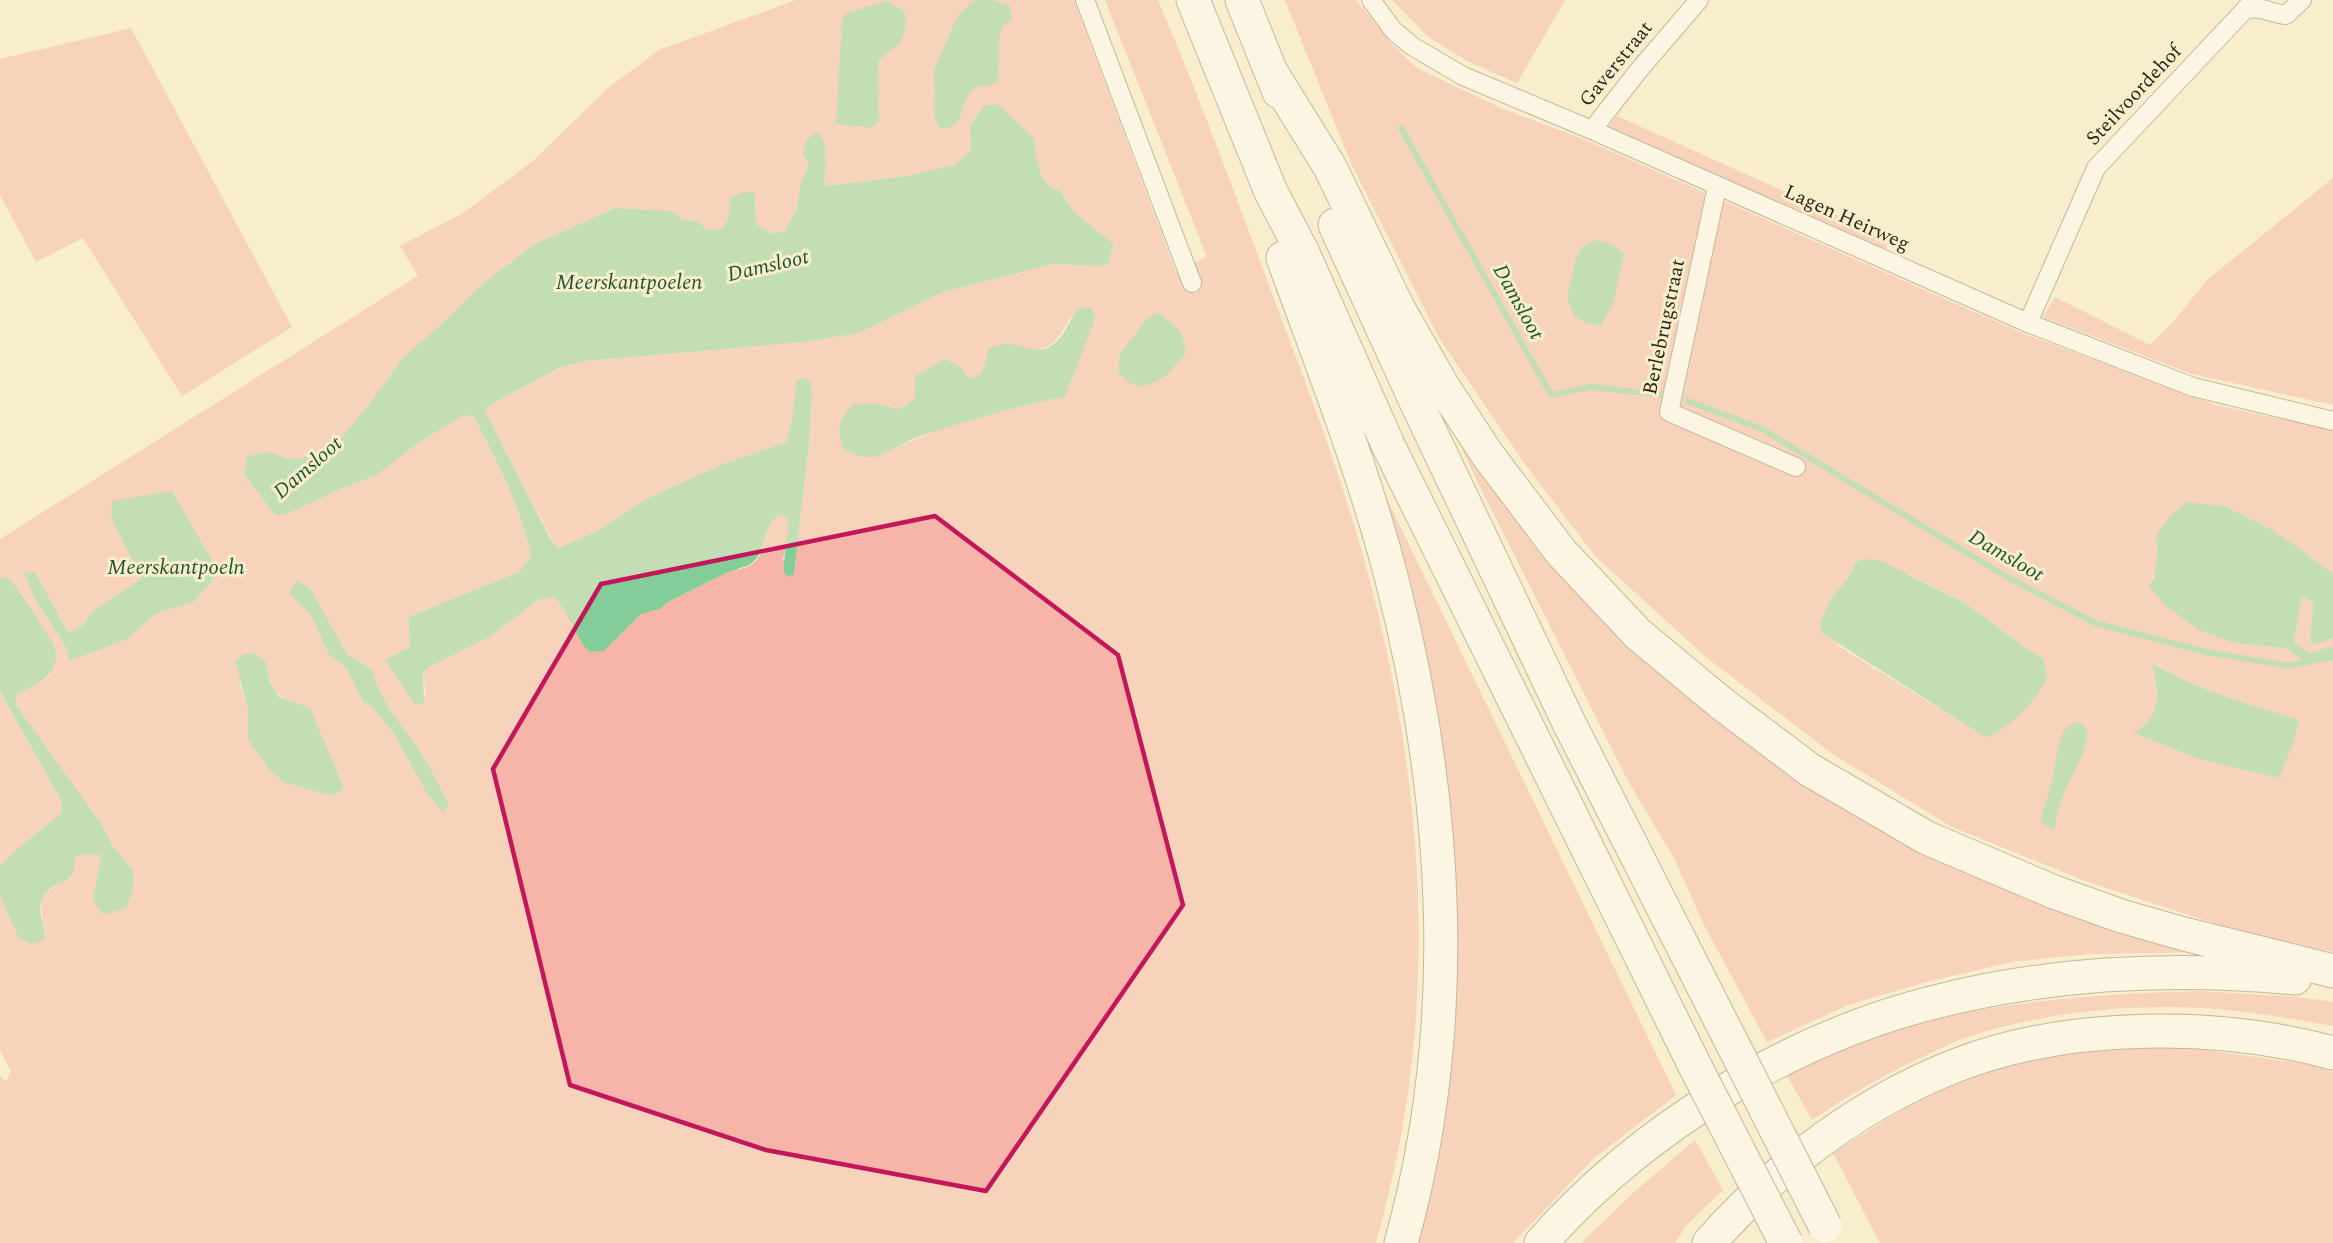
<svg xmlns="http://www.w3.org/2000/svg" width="2333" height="1243" font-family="Spectral,serif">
  <rect width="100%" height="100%" fill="#f8edcc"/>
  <path fill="#f7b4a8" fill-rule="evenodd" d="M 796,0 L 1074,0 L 1176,272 L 1207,257 L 1105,0 L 1158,0 C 1200,99 1238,201 1275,302 C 1303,376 1332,451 1355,528 C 1408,706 1434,899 1409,1085 C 1402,1138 1390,1191 1376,1243 L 0,1243 L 0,1076 L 6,1081 L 11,1072 L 0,1049 L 0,894 L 7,912 L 46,934 C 39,901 36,893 70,878 L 76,857 L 86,854 L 101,855 L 93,900 L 103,915 L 125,908 L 133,889 L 133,870 L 113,846 L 100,822 L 16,705 L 17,695 L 50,675 C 43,649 31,582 0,578 L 0,539 L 418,276 L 400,246 L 463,213 L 533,161 L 608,88 L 659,50 ZM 998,104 L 1034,138 L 1036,156 L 1041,174 L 1049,186 L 1060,191 L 1075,213 L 1114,244 L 1108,264 L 1097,266 L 1052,264 L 941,293 L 859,333 L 806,342 L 586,361 L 562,367 L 485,408 L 486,413 L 551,538 L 559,548 L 599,530 L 646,499 L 723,464 L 786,442 L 793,426 L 794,394 L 811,383 L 812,395 L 809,443 L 794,574 L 783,560 L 789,532 L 788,517 L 782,514 C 758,525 771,555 749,566 C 744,569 737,569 731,571 C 710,580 689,592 668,602 L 660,609 L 641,614 L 604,651 L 589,652 C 574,636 570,614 555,598 L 540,599 L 490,637 L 429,667 L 423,673 L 426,697 L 385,661 L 410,647 L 408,617 L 519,572 L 531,558 C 521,507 497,463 474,417 L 464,415 L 417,444 L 377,475 L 345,487 L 285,515 L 275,515 L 244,474 L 247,457 L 270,452 L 288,459 L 301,459 L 336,444 L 370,403 L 482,284 L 535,244 L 615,208 L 672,211 L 683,220 L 698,221 L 707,230 L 722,229 L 729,217 L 731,198 L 755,194 L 756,224 L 773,234 L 785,231 L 797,208 L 800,186 L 809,164 L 826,151 L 824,170 L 825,186 L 907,176 L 954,165 L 971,152 L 970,126 L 984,105 ZM 1071,316 L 1081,354 L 1065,397 C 1003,408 940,426 883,454 L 876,404 L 900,409 L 915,399 L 915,376 L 944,360 L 960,366 L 970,379 L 982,373 L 1008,344 C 1045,355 1053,350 1071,316 ZM 172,491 L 219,572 L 194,602 L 155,614 L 126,640 L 69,661 L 68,651 L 35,599 L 24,573 L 35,573 L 68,633 L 82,626 L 95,610 L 141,579 L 111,517 ZM 297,580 L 311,589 L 347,654 L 372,669 C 380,704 408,730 426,761 C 434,774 440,788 449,801 L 426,792 L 394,734 L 371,706 L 363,702 L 346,667 L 329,655 ZM 266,662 C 273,697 278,697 310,709 L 344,788 L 333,796 L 285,783 L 271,772 L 248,740 L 248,709 L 239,681 Z
    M 1285,0 L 1356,0 L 1391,43 L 1417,68 L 1501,108 L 1583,139 L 2022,333 L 2215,405 L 2333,430 L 2333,574 L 2302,550 L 2269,528 L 2227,507 L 2156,536 C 2157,553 2159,572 2148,586 L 2234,643 L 2286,648 L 2308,664 L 2333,661 L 2333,952 L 2244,933 L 2088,882 L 1952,827 L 1834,755 L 1706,657 L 1595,556 L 1525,464 L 1439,338 L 1350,161 ZM 1855,563 L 1910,575 L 1932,586 L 1967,604 L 2027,649 L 2044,659 L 2047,679 C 2029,709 2012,720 1982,735 L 1837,645 L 1831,598 L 1849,577 ZM 2154,663 C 2199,691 2249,705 2299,721 L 2279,778 L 2199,759 L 2135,733 L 2149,723 L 2157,703 Z
    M 1392,0 L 1565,0 L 1517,83 L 1467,61 L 1427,36 Z
    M 131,28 L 292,327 L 182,396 L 83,238 L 36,262 L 0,195 L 0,59 Z
    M 1617,116 L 1890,239 L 1884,252 L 1605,130 Z
    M 2333,178 L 2333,405 L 2192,374 L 2043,317 L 2055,297 L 2150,345 L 2175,320 L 2207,280 Z
    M 1439,400 L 1757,749 L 2203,952 L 2089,954 L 2011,962 L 1923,983 L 1848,1005 L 1767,1042 L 1703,923 L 1675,860 L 1628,781 L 1478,483 Z
    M 1365,454 L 1676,1095 L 1593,1159 L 1513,1243 L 1416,1243 L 1455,907 Z
    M 2302,595 L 2313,602 L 2311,620 L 2330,640 L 2333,638 L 2333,646 L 2309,653 L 2294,642 Z
    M 0,693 L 62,802 L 61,813 L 17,849 L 0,866 Z
    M 2199,991 L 2299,997 L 2333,1002 L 2333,1026 C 2290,1019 2246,1010 2202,1008 C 2123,1004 2040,1013 1964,1038 C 1953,1042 1942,1048 1931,1053 C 1889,1072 1850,1094 1812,1120 L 1787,1075 C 1809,1065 1831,1052 1853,1044 C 1967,1002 2080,995 2199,991 Z
    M 2169,1045 L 2307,1064 L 2333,1072 L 2333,1243 L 1880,1243 L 1833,1153 L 1925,1096 L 1975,1075 L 2035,1059 L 2101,1047 Z
    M 1695,1140 L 1723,1190 L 1686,1226 L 1675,1243 L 1581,1243 L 1633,1193 Z"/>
  <path fill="#83cd99" d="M 980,0 L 993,0 L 1010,6 L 1012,20 L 1003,25 C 995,44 1003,64 996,83 C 989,87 981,84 974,89 C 956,104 969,127 941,129 L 935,120 L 934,70 L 958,15 L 972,2 Z
    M 887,1 L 905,12 C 907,44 899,43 878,61 L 879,121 L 871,128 L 836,124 L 842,20 L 847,13 Z
    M 998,104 L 1034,138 L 1036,156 L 1041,174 L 1049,186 L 1060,191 L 1075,213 L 1114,244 L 1108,264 L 1097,266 L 1052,264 L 941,293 L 859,333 L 806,342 L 586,361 L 561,367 L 485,408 L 486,413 L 550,538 L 559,548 L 599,530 L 646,499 L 723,464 L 786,442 C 795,421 792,402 797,380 L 805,378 L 811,383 L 812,395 L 809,443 L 794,574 L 788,577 L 784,573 C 783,554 789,537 788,518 L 782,514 C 762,523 768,545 755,560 C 748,568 741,567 731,571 C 710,580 689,592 668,602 L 660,609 L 641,614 L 604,651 L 589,652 C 574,636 570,614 555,598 L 540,599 L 490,637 L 429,667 L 423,673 L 424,703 L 415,704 L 385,660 L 410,647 L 408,617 L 519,572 L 531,557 C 521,507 497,462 474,417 L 464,415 L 417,444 L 377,475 L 345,487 L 285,515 L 275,515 L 244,474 L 247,456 L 270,452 L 288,459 L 301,459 L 336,444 L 370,403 L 403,358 L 447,319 L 482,284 L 535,244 L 615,208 L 672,211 L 683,220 L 698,221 L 707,230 L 722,229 L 729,217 L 730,198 L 746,191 L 755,194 L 756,224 L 773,234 L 785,231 L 797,208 L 800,186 L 809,164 L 803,154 L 806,141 L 817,131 C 831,146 823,167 825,186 L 907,176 L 954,165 L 971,151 L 970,126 L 984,105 Z
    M 1596,240 L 1613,245 L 1624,254 L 1613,305 L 1601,325 L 1588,324 L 1574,316 L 1567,298 L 1576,257 L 1582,247 Z
    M 1081,307 L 1092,308 L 1095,319 L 1065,397 C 1015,406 966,421 918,437 C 901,443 884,458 866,457 C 859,457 851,452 844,449 C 835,429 839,418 855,403 L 876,404 L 900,409 L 915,398 L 915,376 L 944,359 L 960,366 L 970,379 L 982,373 L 989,349 C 994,347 1001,344 1007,344 C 1026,344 1041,360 1060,338 C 1068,328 1069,318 1081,307 Z
    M 1157,313 C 1178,326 1182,328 1186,353 L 1164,378 L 1142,387 L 1130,383 L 1118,373 L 1120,354 L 1146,320 Z
    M 172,491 L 219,572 L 194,602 L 155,614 L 126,640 L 69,661 L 68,651 L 35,599 L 24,573 L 35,572 L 68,633 L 82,626 L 94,610 L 141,579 L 111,517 L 112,501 Z
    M 2188,502 L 2227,507 L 2269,528 L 2302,550 L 2333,574 L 2333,638 L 2316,644 L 2310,642 L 2313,602 L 2302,596 L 2294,642 L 2309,653 L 2333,646 L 2333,661 L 2308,664 L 2286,648 L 2234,643 L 2199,630 L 2166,606 L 2148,586 L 2154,578 L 2157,554 L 2156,536 L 2171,515 Z
    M 1863,559 L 1879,560 L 1967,604 L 2027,649 L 2044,659 L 2047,679 C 2034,702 2013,725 1989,737 L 1982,735 L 1822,633 L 1820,624 L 1831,598 L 1849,577 L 1855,563 Z
    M 0,578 L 9,579 L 18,589 L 54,645 C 63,675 38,682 17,695 L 16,705 L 100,822 L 113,846 L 133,870 L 133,889 L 126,908 L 103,915 L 93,900 L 101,855 L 86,854 L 76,857 C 74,863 75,871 72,875 C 63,887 47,881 41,903 C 37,916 49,928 43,941 L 32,944 L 19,938 L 7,912 L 0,894 L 0,866 L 17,849 L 61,813 L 62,802 L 0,692 Z
    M 297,580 L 311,589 L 347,654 L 372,669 C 380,704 408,730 426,761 C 434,774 440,788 449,802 L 443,813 L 426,792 L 394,734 L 371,706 L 363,702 L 346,667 L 329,655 L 311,615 L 289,593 Z
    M 255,653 L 266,662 L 270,681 L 279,697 L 310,708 L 344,788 L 333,796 L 285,783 L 271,772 L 248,740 L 248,709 L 235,661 L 244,654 Z
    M 2153,663 C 2198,691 2249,704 2299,720 L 2293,744 L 2279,778 L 2199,759 L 2134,733 C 2164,714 2157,694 2153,663 Z
    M 2080,722 L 2088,731 C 2086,755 2073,772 2064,793 C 2059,805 2056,818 2054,830 L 2041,823 C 2042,808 2048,797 2052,782 C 2056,766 2056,745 2064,731 C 2069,724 2073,723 2080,722 Z"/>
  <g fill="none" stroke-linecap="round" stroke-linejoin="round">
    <path stroke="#83cd99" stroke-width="6" d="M 1401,128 L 1551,395 L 1591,387 L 1663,395
      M 1688,401 L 1762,429 L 2007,577 L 2095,623 L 2206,652 L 2289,666 L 2312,661"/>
    <defs>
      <path id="street" d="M 1085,0 L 1192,283
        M 1371,0 L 1393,30 L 1412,46 L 1463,76 L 1592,130 L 2028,323 L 2193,387 L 2333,421
        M 2247,9 C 2267,7 2268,13 2286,15 L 2302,0
        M 1592,130 L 1639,70 L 1699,0
        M 1717,187 L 1669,412 L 1796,467
        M 2028,323 L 2096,168 L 2254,0"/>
      <path id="highway" d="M 1193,0 L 1271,192 L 1303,253 L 1389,447 L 1696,1068
        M 1242,0 L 1279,92
        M 1271,72 L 1330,167 L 1398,308 L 1442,385 L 1487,454 L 1561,552 L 1638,634 L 1721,703 L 1810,770 L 1927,838 L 2054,892 L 2121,916 L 2184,934 L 2333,971
        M 1335,225 L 1419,408 L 1569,723 L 1731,1041
        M 1283,258 C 1322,365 1364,471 1392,580 C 1448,797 1462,1026 1401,1243
        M 1541,1243 C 1641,1129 1791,1037 1939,1001 C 2055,972 2177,967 2295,978
        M 1709,1243 C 1776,1167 1862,1102 1957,1065 C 2069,1022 2218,1022 2333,1053"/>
    </defs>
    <use href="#street" stroke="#84795b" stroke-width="20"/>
    <use href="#highway" stroke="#84795b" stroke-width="35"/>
    <use href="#street" stroke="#fff" stroke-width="18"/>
    <use href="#highway" stroke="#fff" stroke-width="33"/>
    <defs>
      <path id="highway-bridge" d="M 1731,1041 L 1825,1226
        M 1696,1068 L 1786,1243"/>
    </defs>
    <use href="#highway-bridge" stroke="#84795b" stroke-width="35" stroke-linecap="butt"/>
    <use href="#highway-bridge" stroke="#fff" stroke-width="33"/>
  </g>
  <path d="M0 0H2333V1243H0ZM 935,516 L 1118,655 L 1183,905 L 986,1191 L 766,1150 L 570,1085 L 493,769 L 601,584 Z" fill="#f8edcc" fill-opacity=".55" fill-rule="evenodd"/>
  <path fill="none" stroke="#c2185b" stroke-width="4.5" stroke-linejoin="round" d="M 935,516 L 1118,655 L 1183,905 L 986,1191 L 766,1150 L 570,1085 L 493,769 L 601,584 Z"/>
  <g text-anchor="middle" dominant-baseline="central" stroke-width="6" stroke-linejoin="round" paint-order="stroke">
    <g font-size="20" fill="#292519" stroke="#f8edcc">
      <text transform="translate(1616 64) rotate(-51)">Gaverstraat</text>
      <text transform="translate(2134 95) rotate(-47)">Steilvoordehof</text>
      <text transform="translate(1847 218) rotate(24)">Lagen Heirweg</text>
      <text transform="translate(1664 327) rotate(-78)">Berlebrugstraat</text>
    </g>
    <g font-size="21" font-style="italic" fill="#1d5331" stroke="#f8edcc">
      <text transform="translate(768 266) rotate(-13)">Damsloot</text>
      <text x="629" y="283">Meerskantpoelen</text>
      <text transform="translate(1518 302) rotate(61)">Damsloot</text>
      <text transform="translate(308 468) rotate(-41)">Damsloot</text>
      <text transform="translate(2006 556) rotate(30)">Damsloot</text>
      <text x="176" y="568">Meerskantpoeln</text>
    </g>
  </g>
</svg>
